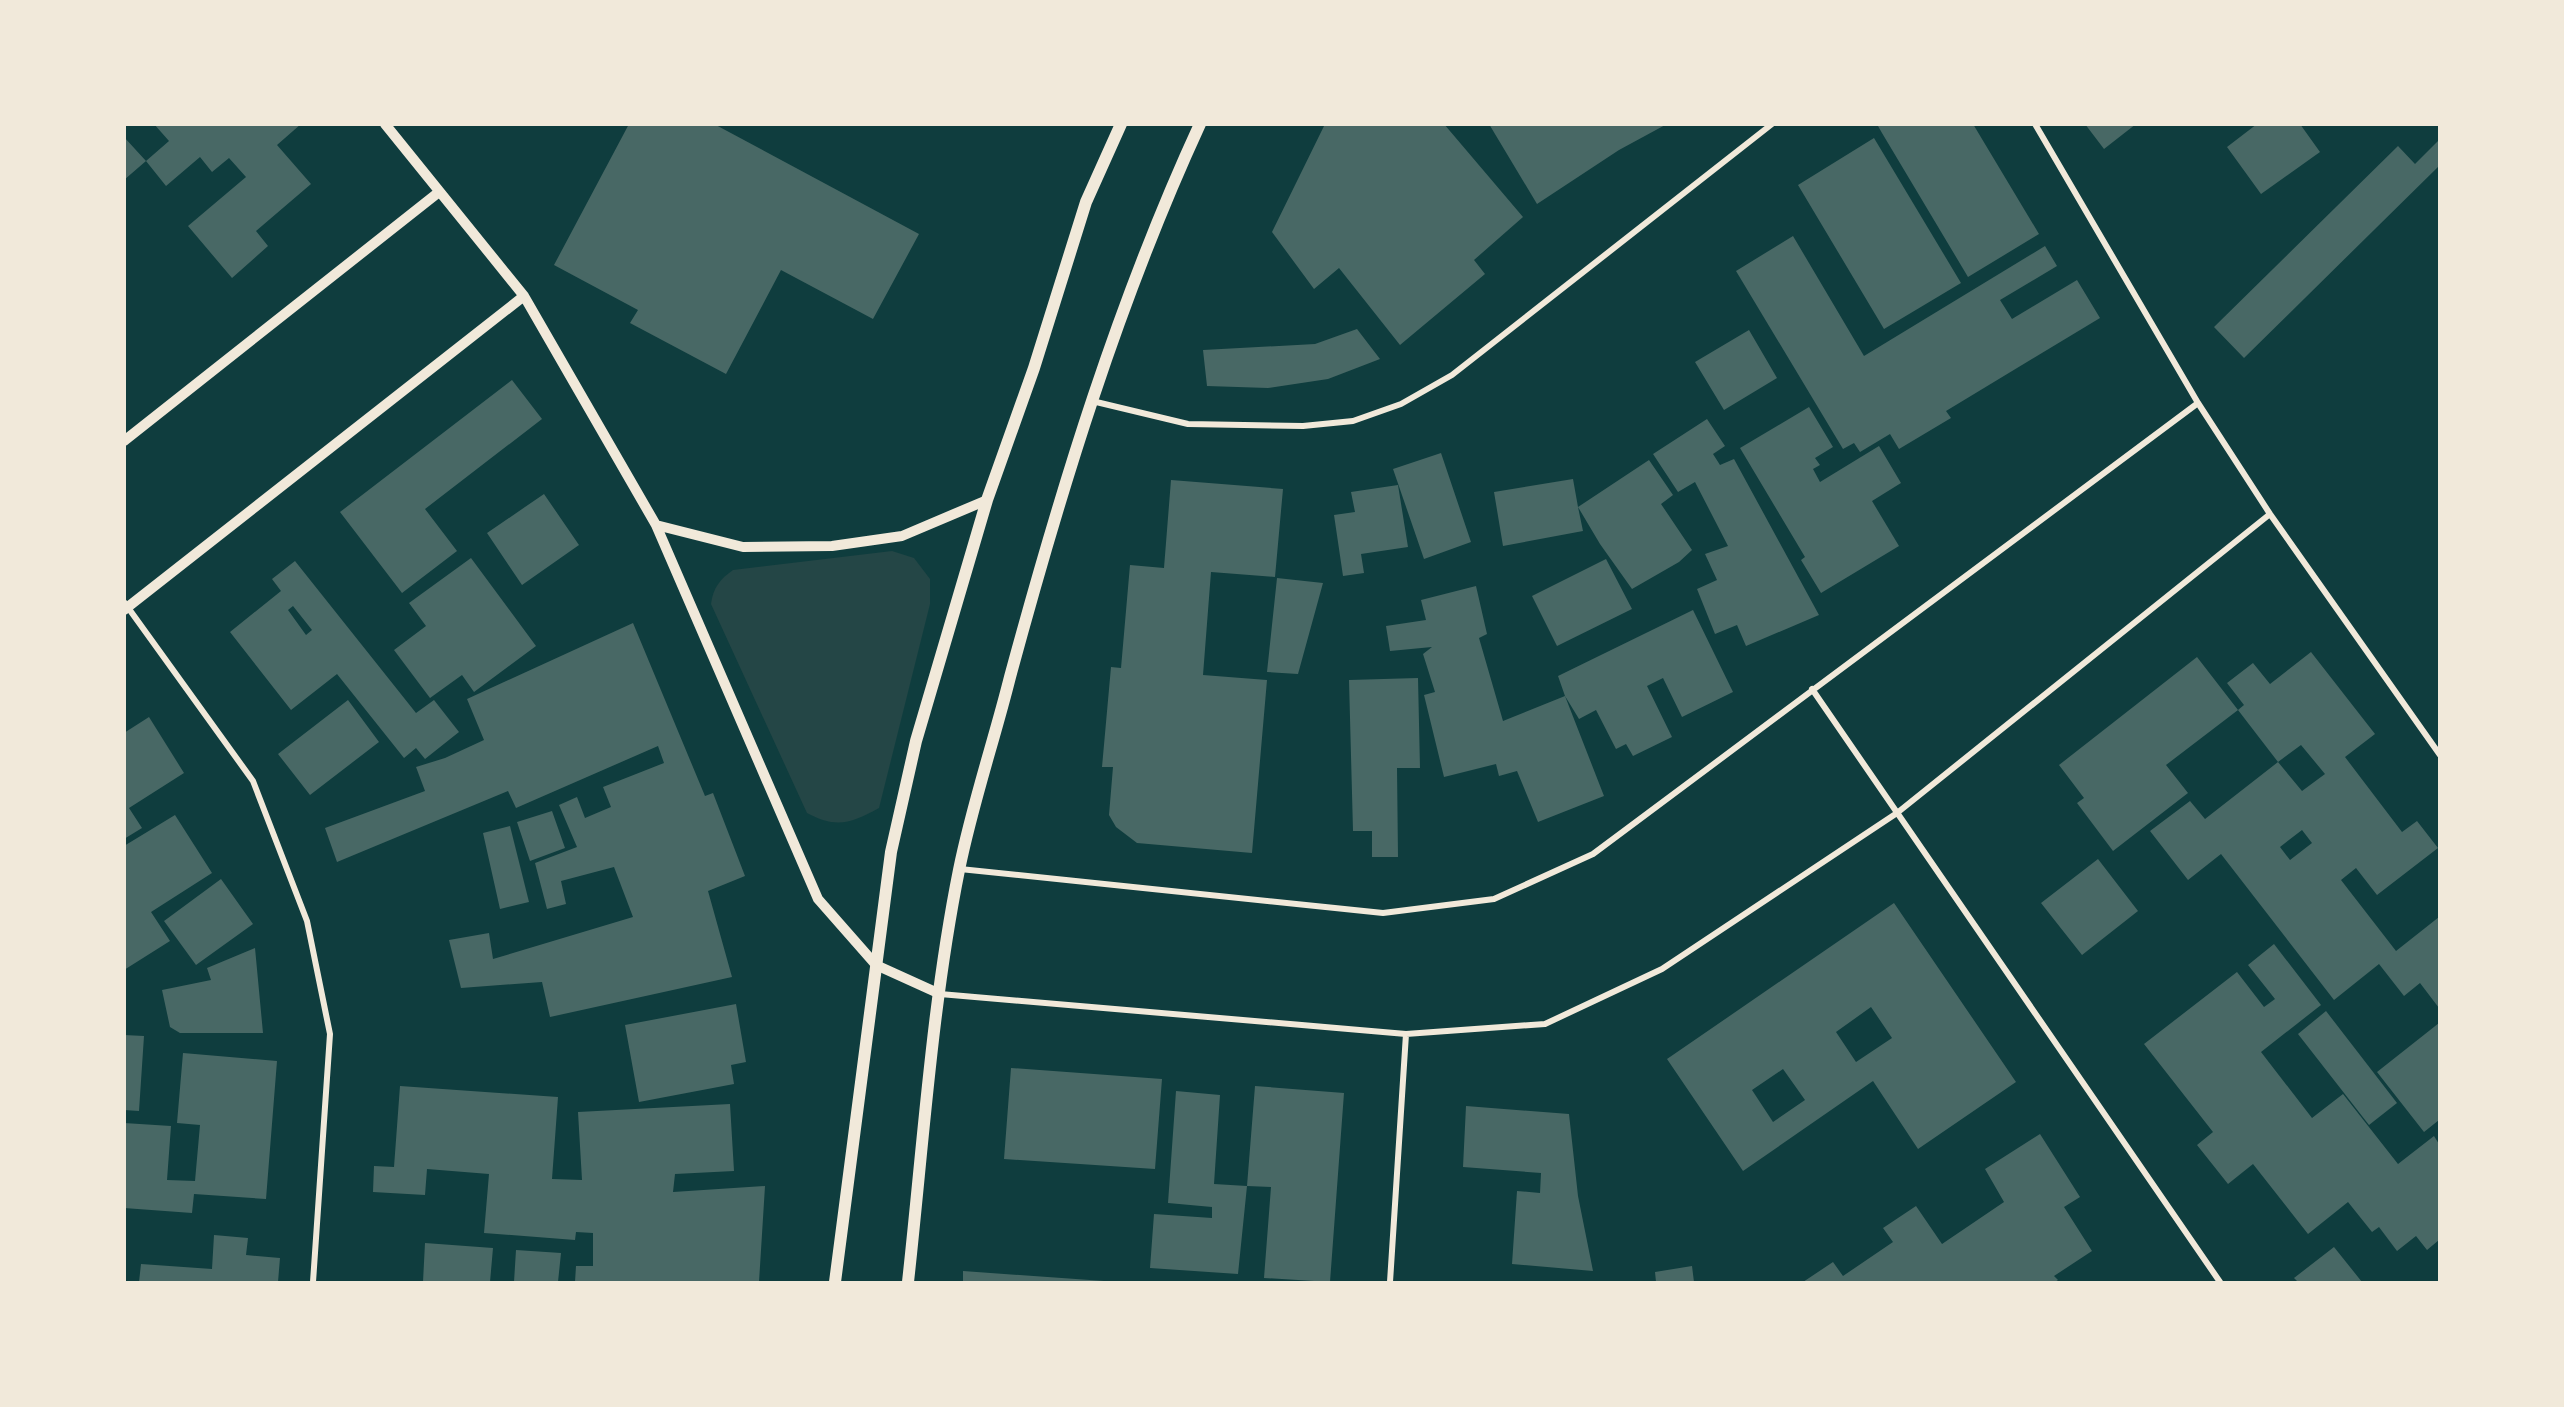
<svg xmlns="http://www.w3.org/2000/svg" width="2564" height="1407" font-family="'PT Serif',serif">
  <rect width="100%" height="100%" fill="#0f3d3e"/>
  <path fill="#244646" d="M 892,551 L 914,558 L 930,579 L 930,604 L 879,808 C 851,823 837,829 807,813 L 711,604 C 713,588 720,579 733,570 Z"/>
  <path fill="#486865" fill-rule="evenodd" d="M 154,124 L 301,124 L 277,145 L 311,184 L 256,231 L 268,246 L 232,278 L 188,226 L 246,177 L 229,158 L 212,172 L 200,157 L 166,186 L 146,161 L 169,141 Z
    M 629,124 L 714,124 L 919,234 L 873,319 L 781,270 L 726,374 L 630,323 L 638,310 L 554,265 Z
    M 1325,124 L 1444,124 L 1523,217 L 1474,260 L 1485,274 L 1400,345 L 1339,268 L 1314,289 L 1272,232 Z
    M 1489,124 L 1667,124 L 1619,150 L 1537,204 Z
    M 1880,124 L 1973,124 L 2039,234 L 1968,277 L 1882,133 L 1878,126 Z
    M 2085,124 L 2136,124 L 2104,149 Z
    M 2257,124 L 2300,124 L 2320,152 L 2261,194 L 2227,147 Z
    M 124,137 L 146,161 L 124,180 Z
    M 1874,138 L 1961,283 L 1884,329 L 1798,185 Z
    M 2439,140 L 2439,166 L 2244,358 L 2214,327 L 2398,146 L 2415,164 Z
    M 1793,236 L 1864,356 L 2045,246 L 2057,266 L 2000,300 L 2012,319 L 2077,280 L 2100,318 L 1946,411 L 1951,418 L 1899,449 L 1890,434 L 1860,452 L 1854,443 L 1843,449 L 1736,271 Z
    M 1357,329 L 1380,359 L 1328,379 L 1268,388 L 1207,386 L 1203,350 L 1315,344 Z
    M 1749,330 L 1777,378 L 1724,410 L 1695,362 Z
    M 512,380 L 542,419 L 425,509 L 457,551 L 402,593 L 340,512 Z
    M 1809,407 L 1833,447 L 1815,458 L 1820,465 L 1813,469 L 1820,482 L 1879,446 L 1901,483 L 1872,501 L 1899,546 L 1821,593 L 1801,560 L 1805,557 L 1740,448 Z
    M 1707,419 L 1725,446 L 1713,454 L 1720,465 L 1734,459 L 1819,615 L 1746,646 L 1737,625 L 1715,634 L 1697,589 L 1717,580 L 1705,554 L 1728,546 L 1695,482 L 1678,492 L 1653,454 Z
    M 1441,453 L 1471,542 L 1424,559 L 1393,469 Z
    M 1649,460 L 1673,495 L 1661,504 L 1692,550 L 1679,562 L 1632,589 L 1600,544 L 1578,507 L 1583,531 L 1503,546 L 1494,492 L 1573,479 L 1578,507 Z
    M 1171,480 L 1283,489 L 1275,577 L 1211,572 L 1203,675 L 1267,680 L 1252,853 L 1137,843 L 1116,827 L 1109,815 L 1113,767 L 1102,767 L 1111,667 L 1121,668 L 1130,565 L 1164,568 Z
    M 1398,485 L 1408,547 L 1361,554 L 1364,573 L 1343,576 L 1334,515 L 1355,512 L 1351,492 Z
    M 544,494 L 579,545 L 522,585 L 487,533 Z
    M 471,558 L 536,646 L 474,692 L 462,675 L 430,698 L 394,650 L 426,626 L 409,603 Z
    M 1606,559 L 1632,609 L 1557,646 L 1532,596 Z
    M 295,561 L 416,713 L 434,700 L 459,732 L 425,759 L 416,748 L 404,758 L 337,674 L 291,710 L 230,632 L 281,591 L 272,579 ZM 293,606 L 312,630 L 306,635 L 288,610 Z
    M 1277,578 L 1323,583 L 1298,674 L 1267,672 Z
    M 1476,586 L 1487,634 L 1479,638 L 1503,721 L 1565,696 L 1604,796 L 1538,822 L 1517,771 L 1499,776 L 1496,764 L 1444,777 L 1424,695 L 1435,692 L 1423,654 L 1432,647 L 1390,651 L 1386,626 L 1426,620 L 1421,600 Z
    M 1693,610 L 1733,692 L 1682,717 L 1663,678 L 1647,686 L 1672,737 L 1633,756 L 1626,744 L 1616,749 L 1596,710 L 1579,719 L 1565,696 L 1558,676 Z
    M 633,623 L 705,796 L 713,793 L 745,876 L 708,891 L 732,977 L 550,1017 L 542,982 L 461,988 L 449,940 L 489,933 L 493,959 L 633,917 L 614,867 L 561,881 L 566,904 L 547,909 L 535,863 L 577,847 L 559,805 L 577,797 L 585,818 L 611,807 L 603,787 L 664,763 L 658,746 L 516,808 L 508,791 L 337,862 L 325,828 L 425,791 L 416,767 L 445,758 L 484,740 L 467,699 Z
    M 2311,652 L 2375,734 L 2345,757 L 2402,832 L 2417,821 L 2438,848 L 2377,895 L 2356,868 L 2341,880 L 2396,951 L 2439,917 L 2439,1008 L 2420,983 L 2404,996 L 2379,964 L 2334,1000 L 2221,854 L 2188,880 L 2150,831 L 2190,801 L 2205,819 L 2278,762 L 2302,791 L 2325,774 L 2301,745 L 2278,762 L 2238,710 L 2244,705 L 2227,683 L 2253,663 L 2270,684 ZM 2302,830 L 2312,843 L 2290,860 L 2280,847 Z
    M 2197,657 L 2238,710 L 2166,765 L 2188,793 L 2113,851 L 2077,803 L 2084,798 L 2059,765 Z
    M 1418,678 L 1420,768 L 1397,768 L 1398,857 L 1372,857 L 1372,831 L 1353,831 L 1349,680 Z
    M 348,700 L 379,742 L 310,795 L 278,754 Z
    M 149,717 L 184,773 L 129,808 L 142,828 L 124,839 L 124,733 Z
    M 552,811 L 565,848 L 530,861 L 517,822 Z
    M 175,815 L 212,873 L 151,912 L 170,941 L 124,970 L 124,846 Z
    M 510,826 L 529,902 L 500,909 L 483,833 Z
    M 2098,859 L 2138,911 L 2082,955 L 2041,903 Z
    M 221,879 L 253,924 L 196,965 L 164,921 Z
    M 1894,903 L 2016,1082 L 1918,1149 L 1873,1081 L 1743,1171 L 1667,1059 ZM 1871,1007 L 1892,1038 L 1856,1062 L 1836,1032 ZM 1783,1069 L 1805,1100 L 1773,1122 L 1752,1090 Z
    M 2274,944 L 2321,1005 L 2261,1052 L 2312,1118 L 2343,1094 L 2398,1164 L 2434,1136 L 2439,1144 L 2439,1240 L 2427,1250 L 2416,1236 L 2397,1251 L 2379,1227 L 2372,1232 L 2348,1202 L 2308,1234 L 2253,1164 L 2228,1184 L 2197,1145 L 2213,1132 L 2144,1044 L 2237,972 L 2264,1007 L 2275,999 L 2248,965 Z
    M 255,948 L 263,1033 L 180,1033 L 170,1027 L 162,990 L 211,980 L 207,968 Z
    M 736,1004 L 746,1062 L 731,1065 L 734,1084 L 639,1102 L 625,1025 Z
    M 2326,1011 L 2397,1103 L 2369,1125 L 2298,1034 Z
    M 2439,1023 L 2439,1120 L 2424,1132 L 2377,1072 Z
    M 124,1035 L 144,1036 L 139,1111 L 124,1110 Z
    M 183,1053 L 277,1061 L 266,1199 L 194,1194 L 192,1213 L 124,1208 L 124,1123 L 171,1126 L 167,1180 L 195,1181 L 200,1125 L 177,1123 Z
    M 1011,1068 L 1162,1079 L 1155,1169 L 1004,1159 Z
    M 400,1086 L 558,1097 L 552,1179 L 582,1180 L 578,1112 L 730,1104 L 734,1171 L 675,1174 L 673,1192 L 765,1186 L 759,1282 L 575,1282 L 576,1266 L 593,1266 L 593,1233 L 576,1232 L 575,1240 L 484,1233 L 489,1174 L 427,1169 L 425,1195 L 373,1192 L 374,1166 L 394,1167 Z
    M 1255,1086 L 1344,1093 L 1330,1282 L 1264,1278 L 1271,1187 L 1247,1186 Z
    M 1176,1091 L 1220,1095 L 1214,1184 L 1247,1186 L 1238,1274 L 1150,1268 L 1154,1214 L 1212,1218 L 1212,1207 L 1168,1203 Z
    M 1466,1106 L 1569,1114 L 1578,1196 L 1593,1271 L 1512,1264 L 1517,1191 L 1540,1193 L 1541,1173 L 1463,1167 Z
    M 2040,1134 L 2080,1197 L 2064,1207 L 2092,1251 L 2054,1276 L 2058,1280 L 2055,1282 L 1803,1282 L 1833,1262 L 1843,1276 L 1893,1242 L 1883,1228 L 1916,1206 L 1942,1244 L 2004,1202 L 1985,1169 Z
    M 214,1235 L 248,1238 L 246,1255 L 280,1258 L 278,1282 L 139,1282 L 141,1264 L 212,1269 Z
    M 425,1243 L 493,1248 L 490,1282 L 423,1282 Z
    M 2334,1247 L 2362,1282 L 2298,1282 L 2294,1278 Z
    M 516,1250 L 561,1253 L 558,1282 L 514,1282 Z
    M 1692,1266 L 1694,1282 L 1656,1282 L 1655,1272 Z
    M 963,1271 L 1104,1281 L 1104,1282 L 963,1282 Z"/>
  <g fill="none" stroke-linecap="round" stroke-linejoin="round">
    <path stroke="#f1e9da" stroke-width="6" d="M 2035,124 L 2198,403 L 2270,514 L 2440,755
      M 1092,401 L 1188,424 L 1303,426 L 1353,421 L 1401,404 L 1452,375 L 1772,124
      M 124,602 L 253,781 L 307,921 L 330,1034 L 313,1282
      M 1812,689 L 2220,1282
      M 960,869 L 1383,913 L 1494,899 L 1593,854 L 2198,403
      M 940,994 L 1406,1034 L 1545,1024 L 1662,969 L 1897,813 L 2270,514
      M 1390,1282 L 1406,1034"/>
    <path stroke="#f1e9da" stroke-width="10" d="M 385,124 L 524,296 L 656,525 L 818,899 L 876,965 L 940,994
      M 124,441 L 439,192
      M 656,525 L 743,547 L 832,546 L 902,536 L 987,500
      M 124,610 L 524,296"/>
    <path stroke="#f1e9da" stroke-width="12" d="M 835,1282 L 891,852 L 916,741 L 987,500 L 1034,368 L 1086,202 L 1121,124
      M 908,1282 C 923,1146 932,1004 959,870 C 972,805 994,741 1010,677 C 1061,489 1118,302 1200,124"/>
  </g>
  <rect width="2564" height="1407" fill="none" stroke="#f1e9da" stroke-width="252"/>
</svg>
